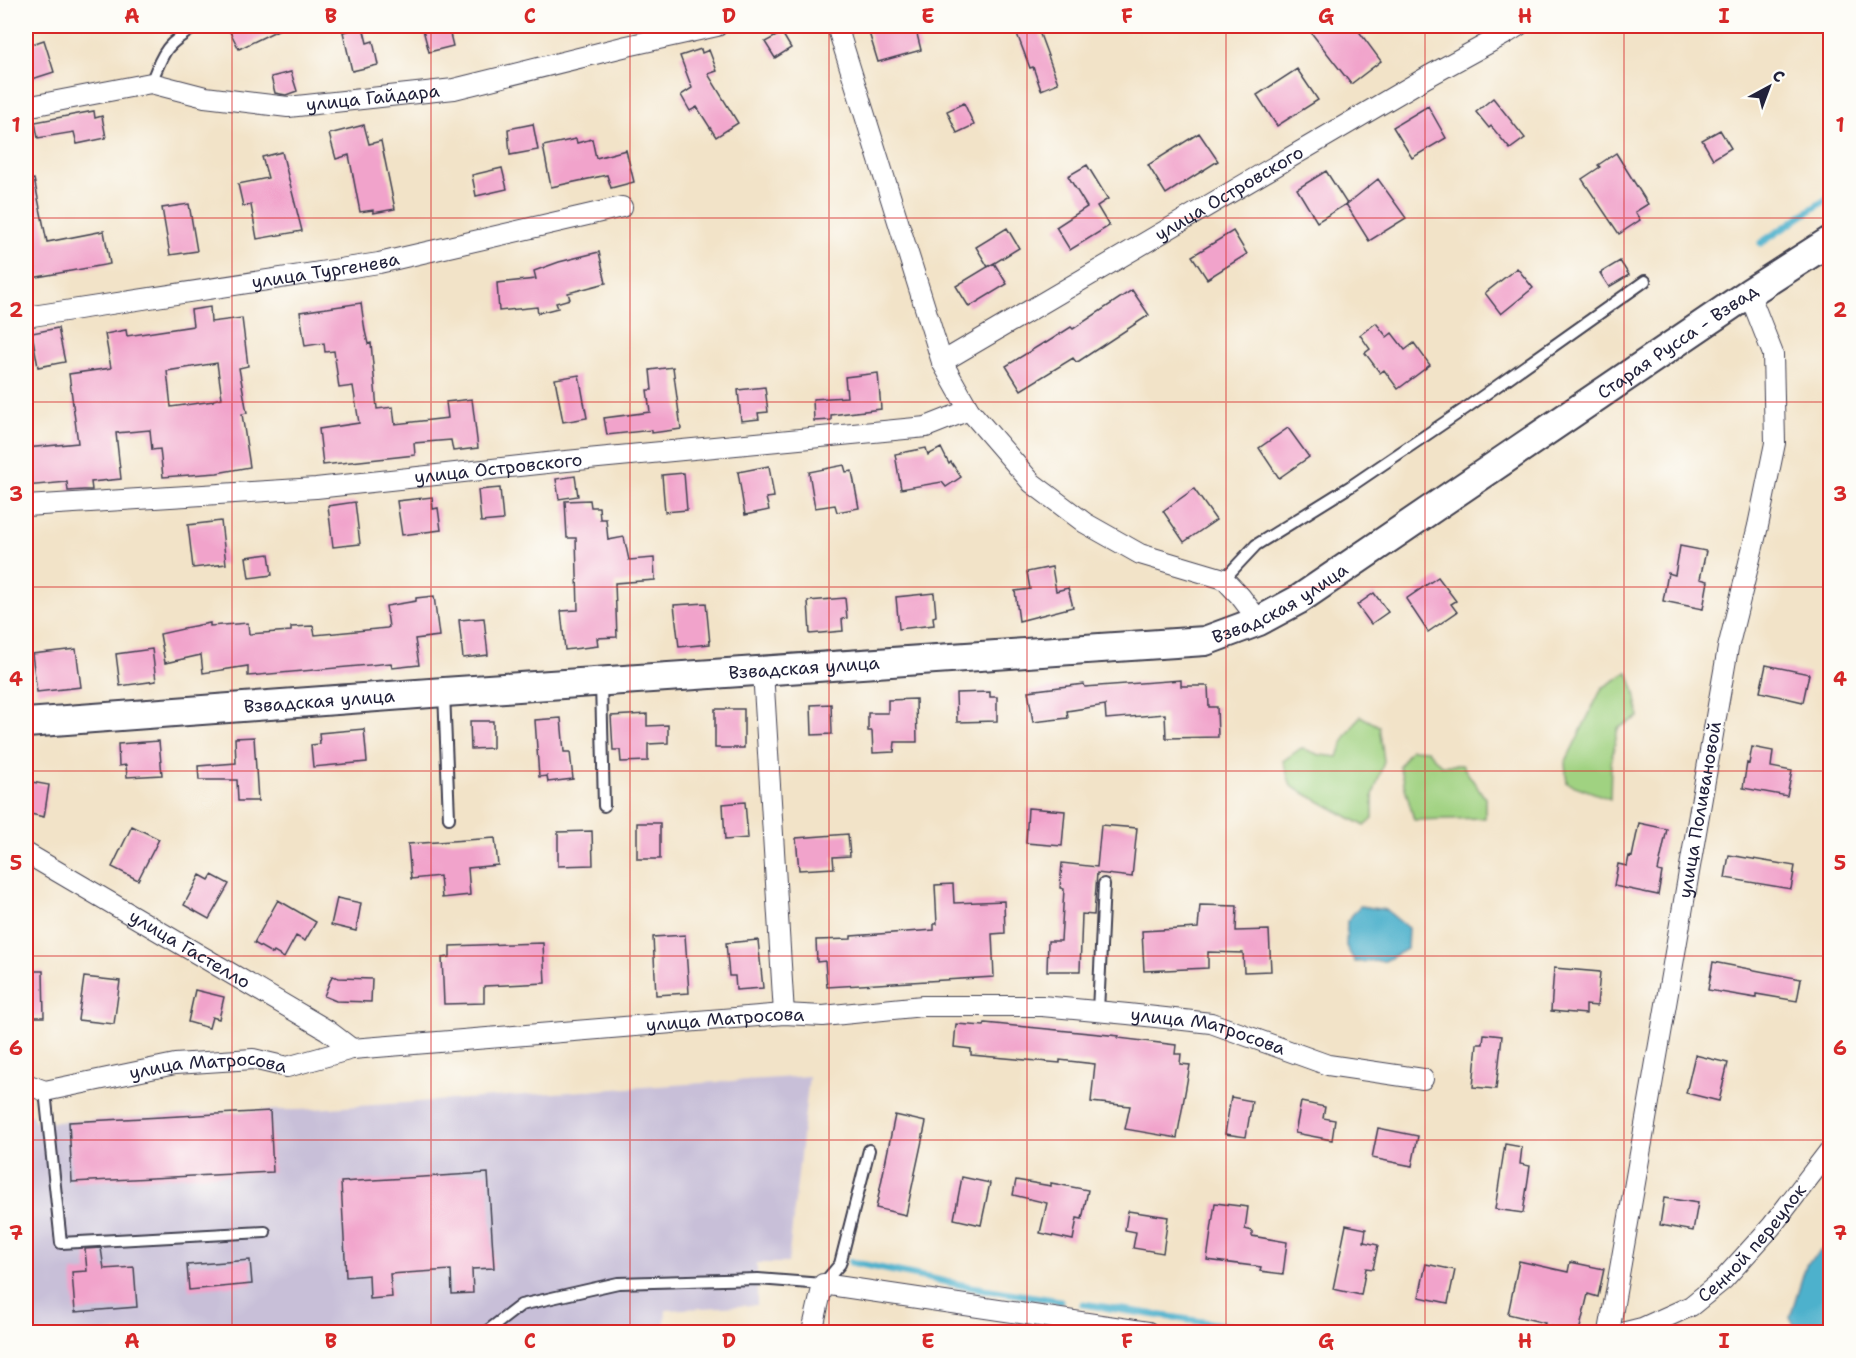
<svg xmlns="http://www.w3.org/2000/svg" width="1856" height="1358" font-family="'Shantell Sans',sans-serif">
  <rect width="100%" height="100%" fill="#fdfcf7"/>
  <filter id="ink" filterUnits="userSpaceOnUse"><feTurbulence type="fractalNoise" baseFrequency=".0167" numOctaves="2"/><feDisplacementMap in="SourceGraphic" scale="12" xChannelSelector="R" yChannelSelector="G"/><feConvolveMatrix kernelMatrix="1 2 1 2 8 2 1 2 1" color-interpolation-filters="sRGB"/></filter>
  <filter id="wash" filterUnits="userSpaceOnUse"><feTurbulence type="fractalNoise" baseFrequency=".008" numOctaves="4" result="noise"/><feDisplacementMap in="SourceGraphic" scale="24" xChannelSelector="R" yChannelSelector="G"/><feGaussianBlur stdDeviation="1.35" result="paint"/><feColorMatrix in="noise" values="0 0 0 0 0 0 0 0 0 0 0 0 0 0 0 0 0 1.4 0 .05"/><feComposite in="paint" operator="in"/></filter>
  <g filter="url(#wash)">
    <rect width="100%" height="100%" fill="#f2e3c8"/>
    <path fill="#c8bfd8" d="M 809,1076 L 788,1263 L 757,1263 L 757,1305 L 666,1310 L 664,1332 L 26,1332 L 26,1115 L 32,1115 L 36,1123 L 269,1110 L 299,1110 Z"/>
    <path fill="#a0d281" stroke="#617a5e" stroke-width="1.5" d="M 1628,672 L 1635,692 L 1639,717 L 1618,728 L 1611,762 L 1610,799 L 1567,783 L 1565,763 L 1602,688 Z
      M 1360,716 L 1379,726 L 1384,761 L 1373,795 L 1373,819 L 1365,826 L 1291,786 L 1283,761 L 1301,748 L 1320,755 L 1338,757 L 1344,739 Z
      M 1411,749 L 1427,750 L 1441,765 L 1462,765 L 1485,798 L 1485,818 L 1414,820 L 1399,766 Z"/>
    <path fill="#4db1cc" stroke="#386a84" stroke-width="1.5" d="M 1360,906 L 1386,910 L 1408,928 L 1407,949 L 1385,961 L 1355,962 L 1346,946 L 1347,921 Z
      M 1830,1246 L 1830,1332 L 1798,1332 L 1790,1317 L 1806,1265 L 1825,1247 Z"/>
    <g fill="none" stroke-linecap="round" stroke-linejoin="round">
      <path stroke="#4db1cc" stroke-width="7" d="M 1761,243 L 1830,197
        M 851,1262 L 971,1287 L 1060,1301
        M 1083,1304 L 1270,1332"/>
    </g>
    <g id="blocks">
      <path fill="#f1a3cb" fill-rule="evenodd" d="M 227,26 L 286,26 L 239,49 Z
        M 422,26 L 448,26 L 453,46 L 429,52 Z
        M 867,26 L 915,26 L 921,50 L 878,62 Z
        M 1014,26 L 1037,26 L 1058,83 L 1041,90 L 1033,67 L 1030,68 Z
        M 1306,26 L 1355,26 L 1381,61 L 1351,84 Z
        M 363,27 L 367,43 L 373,41 L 378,65 L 352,71 L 343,32 Z
        M 782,33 L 791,48 L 775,58 L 765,42 Z
        M 44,40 L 54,72 L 26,81 L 26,46 Z
        M 701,49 L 702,53 L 709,50 L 717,71 L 708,74 L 738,123 L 716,137 L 697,107 L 690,111 L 681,95 L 692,88 L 680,56 Z
        M 1297,69 L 1318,100 L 1277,126 L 1257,95 Z
        M 291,72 L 297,91 L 286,95 L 275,93 L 271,77 Z
        M 1493,98 L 1525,138 L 1510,149 L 1491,126 L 1489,128 L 1476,112 Z
        M 964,103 L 974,125 L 957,133 L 947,111 Z
        M 1428,106 L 1446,138 L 1412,158 L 1393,127 Z
        M 94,111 L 95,118 L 102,116 L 106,138 L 77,144 L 74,132 L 38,138 L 35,122 Z
        M 533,124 L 538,150 L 510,155 L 508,129 Z
        M 364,125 L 369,144 L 381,141 L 395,209 L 373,213 L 373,210 L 360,212 L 349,155 L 336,159 L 329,134 Z
        M 1720,130 L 1731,148 L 1713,159 L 1702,140 Z
        M 1199,133 L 1218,161 L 1166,194 L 1148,165 Z
        M 576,139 L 577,143 L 592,139 L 596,158 L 626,150 L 634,182 L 611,188 L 607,175 L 551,187 L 543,146 Z
        M 282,152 L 302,231 L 257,239 L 251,205 L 243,206 L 238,184 L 268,178 L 262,157 Z
        M 1616,153 L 1648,204 L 1635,212 L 1640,220 L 1619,234 L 1582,179 L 1600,167 L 1598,165 Z
        M 1087,165 L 1108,199 L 1097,206 L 1109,226 L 1070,250 L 1056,227 L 1087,207 L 1068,176 Z
        M 502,168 L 507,189 L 476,196 L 472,175 Z
        M 1326,171 L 1347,204 L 1378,179 L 1406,218 L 1369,241 L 1346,204 L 1317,222 L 1297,189 Z
        M 34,179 L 47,242 L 104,231 L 110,264 L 26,279 L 26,180 Z
        M 189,204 L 197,251 L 170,255 L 162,208 Z
        M 1007,228 L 1019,248 L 988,267 L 976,247 Z
        M 1233,231 L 1247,254 L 1207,279 L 1192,256 Z
        M 599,252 L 606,283 L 568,293 L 570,299 L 556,303 L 558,308 L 538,313 L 537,307 L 499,311 L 497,283 L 536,279 L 534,271 L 559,262 Z
        M 1620,261 L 1629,275 L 1609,287 L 1600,273 Z
        M 994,263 L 1007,284 L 969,307 L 956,286 Z
        M 1517,268 L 1533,288 L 1501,314 L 1485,293 Z
        M 1132,290 L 1149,315 L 1079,361 L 1076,362 L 1073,358 L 1021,390 L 1006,366 L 1045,342 L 1046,343 L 1071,327 L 1073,329 Z
        M 361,303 L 365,331 L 368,344 L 371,343 L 377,409 L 393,407 L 395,424 L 448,418 L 446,402 L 472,399 L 478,448 L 453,451 L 451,440 L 414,443 L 415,455 L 323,465 L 319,429 L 359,423 L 353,386 L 339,388 L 334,351 L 325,352 L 324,343 L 305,346 L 300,312 Z
        M 210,307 L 211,322 L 242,318 L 248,366 L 239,368 L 247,413 L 242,414 L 250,467 L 217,473 L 163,477 L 160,449 L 152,450 L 150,430 L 116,433 L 121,479 L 91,482 L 92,490 L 84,490 L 68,491 L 67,482 L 26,486 L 26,448 L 78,443 L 69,374 L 111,368 L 105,334 L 126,330 L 127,336 L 193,326 L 191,310 ZM 217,363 L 222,398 L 213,400 L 213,401 L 171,407 L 167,371 Z
        M 1376,323 L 1387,337 L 1392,333 L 1405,350 L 1414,343 L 1430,365 L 1398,389 L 1384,370 L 1380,373 L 1365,353 L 1370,349 L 1360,335 Z
        M 58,328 L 65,362 L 38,367 L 32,333 Z
        M 673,367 L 681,429 L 652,433 L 652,430 L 607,435 L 604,418 L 650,412 L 647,390 L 652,390 L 650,370 Z
        M 878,373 L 881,409 L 831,415 L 831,420 L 814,421 L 813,399 L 847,397 L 845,377 Z
        M 579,375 L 587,418 L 563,422 L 555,379 Z
        M 765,387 L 768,412 L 758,413 L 759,419 L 741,421 L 738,390 Z
        M 1288,428 L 1309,457 L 1279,478 L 1259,448 Z
        M 926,448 L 928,455 L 941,448 L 949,464 L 951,462 L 961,477 L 946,487 L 942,482 L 901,489 L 895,454 Z
        M 844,465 L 846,472 L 852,471 L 859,508 L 837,512 L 835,505 L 815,508 L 809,472 Z
        M 769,466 L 774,497 L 766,498 L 769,510 L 745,515 L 738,472 Z
        M 684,473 L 687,510 L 665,512 L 662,475 Z
        M 575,476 L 578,496 L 559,499 L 556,479 Z
        M 500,488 L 503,520 L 481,522 L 478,490 Z
        M 1194,489 L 1216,520 L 1184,542 L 1163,511 Z
        M 432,497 L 433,509 L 438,508 L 441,530 L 402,535 L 397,501 Z
        M 590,500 L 591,507 L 599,507 L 600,519 L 606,519 L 608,540 L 624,537 L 629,560 L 654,558 L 655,580 L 615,583 L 617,637 L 597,638 L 598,646 L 565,650 L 561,611 L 578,610 L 576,538 L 567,538 L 565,501 Z
        M 355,502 L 360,544 L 333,547 L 328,506 Z
        M 221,521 L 226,564 L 193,568 L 188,525 Z
        M 1680,546 L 1706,551 L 1700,579 L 1708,581 L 1703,609 L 1663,601 L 1668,573 L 1675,575 Z
        M 269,554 L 272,575 L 249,578 L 246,557 Z
        M 1052,567 L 1056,591 L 1068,588 L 1073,607 L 1019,621 L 1015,591 L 1030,589 L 1027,572 Z
        M 1438,577 L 1456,601 L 1451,604 L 1457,612 L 1428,632 L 1406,599 Z
        M 934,593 L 936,616 L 933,617 L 934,625 L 899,629 L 896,597 Z
        M 1374,593 L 1388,612 L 1371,624 L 1357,605 Z
        M 434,596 L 439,636 L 415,639 L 419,665 L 392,668 L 391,663 L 248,676 L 248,666 L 203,673 L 201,655 L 165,663 L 160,634 L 183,629 L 183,628 L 210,623 L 210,626 L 248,623 L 249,634 L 291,631 L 291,627 L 313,626 L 315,635 L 387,628 L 389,627 L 386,606 L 416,601 L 416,598 Z
        M 845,598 L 847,618 L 842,619 L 843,631 L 810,634 L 808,601 Z
        M 706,603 L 710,644 L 679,647 L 674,605 Z
        M 484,618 L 488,655 L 463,658 L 459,620 Z
        M 76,649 L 81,687 L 37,692 L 32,654 Z
        M 152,649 L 156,681 L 120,686 L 116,654 Z
        M 1766,665 L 1809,674 L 1803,702 L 1760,692 Z
        M 1181,680 L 1181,686 L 1208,686 L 1209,707 L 1217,707 L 1218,737 L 1166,738 L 1165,714 L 1106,719 L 1105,705 L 1067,711 L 1068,718 L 1033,722 L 1028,691 L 1084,684 L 1085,687 Z
        M 990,692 L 990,697 L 997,697 L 997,721 L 957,722 L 956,693 Z
        M 916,699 L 917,742 L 895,742 L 894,752 L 873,753 L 872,731 L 868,731 L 868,713 L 888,713 L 888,700 Z
        M 831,704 L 832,734 L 812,735 L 811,705 Z
        M 715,709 L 744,709 L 744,748 L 715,748 Z
        M 647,714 L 647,726 L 668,725 L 668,743 L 648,744 L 648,761 L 621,762 L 620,750 L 613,750 L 611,716 Z
        M 561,718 L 564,752 L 570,752 L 573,779 L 548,782 L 547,776 L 539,777 L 535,720 Z
        M 470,721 L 493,721 L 493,748 L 471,749 Z
        M 364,729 L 367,762 L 313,767 L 311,745 L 320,744 L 319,733 Z
        M 254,737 L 258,801 L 238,801 L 237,780 L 199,780 L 198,766 L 236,763 L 235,738 Z
        M 159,741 L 162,775 L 127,777 L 126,765 L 119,766 L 118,744 Z
        M 1752,747 L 1773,751 L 1771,767 L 1792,771 L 1787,796 L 1743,788 L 1747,763 L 1749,764 Z
        M 26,781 L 49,785 L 44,817 L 26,813 Z
        M 745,802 L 748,838 L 725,840 L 723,804 Z
        M 1028,808 L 1065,811 L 1062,846 L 1026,843 Z
        M 637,823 L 660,823 L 660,859 L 637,859 Z
        M 1639,823 L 1667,829 L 1658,871 L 1662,872 L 1658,895 L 1614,886 L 1618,864 L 1627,866 L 1629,856 L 1632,857 Z
        M 1101,825 L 1137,828 L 1132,877 L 1097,873 L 1094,915 L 1082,914 L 1080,971 L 1047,971 L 1048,941 L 1061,941 L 1064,889 L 1060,888 L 1062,863 L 1097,867 Z
        M 132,826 L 159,839 L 138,880 L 112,867 Z
        M 592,831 L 593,865 L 558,866 L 558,832 Z
        M 848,834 L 850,856 L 833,857 L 834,868 L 799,870 L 796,838 Z
        M 495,838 L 498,865 L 468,868 L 470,895 L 442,898 L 440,876 L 411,879 L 408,844 Z
        M 1729,855 L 1795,866 L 1791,889 L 1725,878 Z
        M 200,875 L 209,880 L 212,875 L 229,884 L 209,919 L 184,905 Z
        M 953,884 L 954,903 L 1004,901 L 1005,933 L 992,934 L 994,977 L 827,987 L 825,961 L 817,962 L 816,940 L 851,939 L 851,936 L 934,930 L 934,924 L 937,924 L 935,885 Z
        M 337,898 L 361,903 L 356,931 L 331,925 Z
        M 278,900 L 316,922 L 305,941 L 296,936 L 284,958 L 274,952 L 273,954 L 254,943 Z
        M 1200,905 L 1237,906 L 1236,931 L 1269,930 L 1271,971 L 1244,972 L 1243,953 L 1208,952 L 1208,968 L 1144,971 L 1142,931 L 1198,928 Z
        M 685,935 L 689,993 L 656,995 L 653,937 Z
        M 758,940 L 763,988 L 736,990 L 735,976 L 729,976 L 726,943 Z
        M 543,943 L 545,983 L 484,986 L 484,1003 L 444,1004 L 442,958 L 450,957 L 450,946 Z
        M 1713,962 L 1801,979 L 1797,1001 L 1756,994 L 1756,998 L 1708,990 Z
        M 1554,968 L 1600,972 L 1597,1006 L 1586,1005 L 1586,1014 L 1551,1011 Z
        M 26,971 L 43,971 L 44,1017 L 26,1017 Z
        M 332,976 L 339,978 L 372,979 L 371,1002 L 336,1001 L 324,996 Z
        M 84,977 L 120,981 L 114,1024 L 78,1020 Z
        M 195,990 L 224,997 L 219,1019 L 212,1017 L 209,1028 L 188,1022 Z
        M 985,1023 L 1119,1036 L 1118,1038 L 1176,1045 L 1175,1054 L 1181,1054 L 1180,1064 L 1190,1065 L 1177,1138 L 1125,1129 L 1130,1106 L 1091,1102 L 1095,1064 L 1060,1060 L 1060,1063 L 971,1055 L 971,1049 L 954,1047 L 956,1024 L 984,1026 Z
        M 1484,1034 L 1502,1036 L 1496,1089 L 1473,1087 L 1477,1044 L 1483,1044 Z
        M 1695,1055 L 1728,1063 L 1719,1101 L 1686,1093 Z
        M 1231,1097 L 1252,1101 L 1246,1137 L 1225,1134 Z
        M 1301,1102 L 1325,1107 L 1323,1118 L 1335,1120 L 1332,1140 L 1295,1133 Z
        M 270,1111 L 273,1172 L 72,1182 L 69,1122 Z
        M 895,1115 L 926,1122 L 906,1215 L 876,1208 Z
        M 1378,1128 L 1418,1136 L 1412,1166 L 1372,1158 Z
        M 1505,1144 L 1522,1147 L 1520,1164 L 1530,1166 L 1523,1213 L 1495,1209 Z
        M 488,1173 L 494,1268 L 472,1269 L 473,1293 L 452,1294 L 451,1270 L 390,1274 L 392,1297 L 370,1299 L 369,1275 L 346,1277 L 341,1182 Z
        M 962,1177 L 990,1183 L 981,1225 L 954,1219 Z
        M 1016,1180 L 1051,1186 L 1051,1183 L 1088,1190 L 1082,1219 L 1077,1218 L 1073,1240 L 1040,1233 L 1047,1203 L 1013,1195 Z
        M 1664,1198 L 1698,1203 L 1693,1231 L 1660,1225 Z
        M 1215,1203 L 1248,1207 L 1245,1229 L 1252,1231 L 1252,1236 L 1287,1242 L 1283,1274 L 1260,1271 L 1261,1267 L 1207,1260 Z
        M 1128,1211 L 1168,1217 L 1163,1253 L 1133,1248 L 1136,1232 L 1125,1230 Z
        M 1346,1225 L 1366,1229 L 1364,1242 L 1378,1245 L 1373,1269 L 1366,1268 L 1361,1295 L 1333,1289 Z
        M 101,1248 L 104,1269 L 134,1267 L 137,1307 L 75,1312 L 72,1272 L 87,1271 L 85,1249 Z
        M 250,1260 L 252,1284 L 189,1290 L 187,1265 Z
        M 1519,1261 L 1568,1272 L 1570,1262 L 1604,1269 L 1598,1297 L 1588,1294 L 1579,1332 L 1544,1325 L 1545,1323 L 1508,1314 Z
        M 1426,1264 L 1455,1270 L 1448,1303 L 1419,1297 Z"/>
    </g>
  </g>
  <g filter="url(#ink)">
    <use href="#blocks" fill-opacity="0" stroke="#413f50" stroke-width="1.5"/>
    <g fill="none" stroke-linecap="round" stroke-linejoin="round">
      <defs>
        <path id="lane" d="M 151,83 C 164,50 166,44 197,26
          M 1224,579 L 1256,545 L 1351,486 L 1466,408 L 1645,281
          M 601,683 L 604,806
          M 444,692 L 449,818
          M 1098,1011 L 1104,884
          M 45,1091 L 61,1243 L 265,1232
          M 486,1332 L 521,1305 L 618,1283 L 758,1279 L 823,1284 L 840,1264 L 869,1150"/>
        <g id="street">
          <path d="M 837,26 L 942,362 L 969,410 L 1032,483 L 1085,523 L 1140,554 L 1224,579 L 1240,596 L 1259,621"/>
          <path id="s1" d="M 26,107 L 151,83 L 205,97 L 288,107 L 454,89 L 627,46 L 717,26"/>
          <path id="s2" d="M 26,317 L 379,263 L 622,207"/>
          <path id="s3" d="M 942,362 L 1427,77 L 1507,33 L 1518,26"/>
          <path id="s4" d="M 26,506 L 316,488 L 556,462 L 926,427 L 969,410"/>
          <path d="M 763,671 L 784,1014"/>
          <path id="s5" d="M 26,853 L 327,1030 L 352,1049"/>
          <path id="s6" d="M 26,1084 L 45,1091 L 175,1064 L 253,1059 L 287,1067 L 352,1049 L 784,1014 L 823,1016 L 923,1006 L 1042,1006 L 1128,1014 L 1211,1023 L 1328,1065 L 1423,1079"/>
          <path d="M 812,1332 L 823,1284 L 1148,1332"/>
          <path id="s7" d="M 1609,1332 L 1728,648 L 1758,526 L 1775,443 L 1773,354 L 1749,293"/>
          <path id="s8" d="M 1626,1332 L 1642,1328 L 1691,1306 L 1723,1280 L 1771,1227 L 1830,1150"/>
        </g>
        <g id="secondary">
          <path id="s9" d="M 26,723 L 444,692 L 1205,641 L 1259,621 L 1298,600 L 1749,293 L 1830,241"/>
        </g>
      </defs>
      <use href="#lane" stroke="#413f50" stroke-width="14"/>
      <use href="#street" stroke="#413f50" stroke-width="22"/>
      <use href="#secondary" stroke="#413f50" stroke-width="32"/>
      <use href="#lane" stroke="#fff" stroke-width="10"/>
      <use href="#street" stroke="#fff" stroke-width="20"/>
      <use href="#secondary" stroke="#fff" stroke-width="28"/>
    </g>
  </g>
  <path fill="none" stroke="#d62828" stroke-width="1.5" stroke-opacity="0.55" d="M 232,26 L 232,1332M 431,26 L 431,1332M 630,26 L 630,1332M 829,26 L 829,1332M 1027,26 L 1027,1332M 1226,26 L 1226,1332M 1425,26 L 1425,1332M 1624,26 L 1624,1332M 26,218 L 1830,218M 26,402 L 1830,402M 26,587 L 1830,587M 26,771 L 1830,771M 26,956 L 1830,956M 26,1140 L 1830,1140"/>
  <g text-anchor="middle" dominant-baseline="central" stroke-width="5" stroke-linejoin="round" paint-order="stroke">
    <g font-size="18" fill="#22223b" stroke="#fdfcf7">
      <text stroke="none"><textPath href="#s1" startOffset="352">улица Гайдара</textPath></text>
      <text stroke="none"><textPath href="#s3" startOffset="333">улица Островского</textPath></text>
      <text stroke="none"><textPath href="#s2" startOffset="303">улица Тургенева</textPath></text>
      <text stroke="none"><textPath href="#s9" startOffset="1743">Старая Русса - Взвад</textPath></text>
      <text stroke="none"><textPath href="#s4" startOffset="474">улица Островского</textPath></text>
      <text stroke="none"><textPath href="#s9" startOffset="1266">Взвадская улица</textPath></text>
      <text stroke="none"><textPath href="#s9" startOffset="780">Взвадская улица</textPath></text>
      <text stroke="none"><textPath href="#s9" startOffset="294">Взвадская улица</textPath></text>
      <text stroke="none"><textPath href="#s7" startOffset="530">улица Поливановой</textPath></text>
      <text stroke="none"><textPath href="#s5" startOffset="190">улица Гастелло</textPath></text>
      <text stroke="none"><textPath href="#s6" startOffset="708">улица Матросова</textPath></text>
      <text stroke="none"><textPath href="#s6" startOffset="1194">улица Матросова</textPath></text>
      <text stroke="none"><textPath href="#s6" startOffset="186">улица Матросова</textPath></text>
      <text stroke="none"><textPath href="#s8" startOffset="158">Сенной переулок</textPath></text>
    </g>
  </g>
  <rect width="1856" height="1358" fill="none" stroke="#fdfcf7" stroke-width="66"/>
  <g transform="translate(1769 87) rotate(41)" stroke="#fdfcf7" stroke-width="4.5" paint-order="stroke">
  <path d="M0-4.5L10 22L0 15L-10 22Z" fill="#22223b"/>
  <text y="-9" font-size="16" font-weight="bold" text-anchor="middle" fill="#22223b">С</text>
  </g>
  <rect x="33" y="33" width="1790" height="1292" fill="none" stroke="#d62828" stroke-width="2"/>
  <g font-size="20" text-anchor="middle" font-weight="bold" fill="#d62828">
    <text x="132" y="23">A</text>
    <text x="331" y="23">B</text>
    <text x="530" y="23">C</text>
    <text x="729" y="23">D</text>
    <text x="928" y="23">E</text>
    <text x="1127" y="23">F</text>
    <text x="1326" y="23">G</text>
    <text x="1525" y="23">H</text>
    <text x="1724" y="23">I</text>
    <text x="16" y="132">1</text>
    <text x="1840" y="132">1</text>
    <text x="16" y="317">2</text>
    <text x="1840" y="317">2</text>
    <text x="16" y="501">3</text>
    <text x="1840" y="501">3</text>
    <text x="16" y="686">4</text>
    <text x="1840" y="686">4</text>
    <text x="16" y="870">5</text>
    <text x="1840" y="870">5</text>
    <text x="16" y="1055">6</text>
    <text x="1840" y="1055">6</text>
    <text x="16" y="1240">7</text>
    <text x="1840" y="1240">7</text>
    <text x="132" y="1348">A</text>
    <text x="331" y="1348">B</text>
    <text x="530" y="1348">C</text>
    <text x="729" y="1348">D</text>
    <text x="928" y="1348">E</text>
    <text x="1127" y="1348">F</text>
    <text x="1326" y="1348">G</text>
    <text x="1525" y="1348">H</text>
    <text x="1724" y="1348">I</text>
  </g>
</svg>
